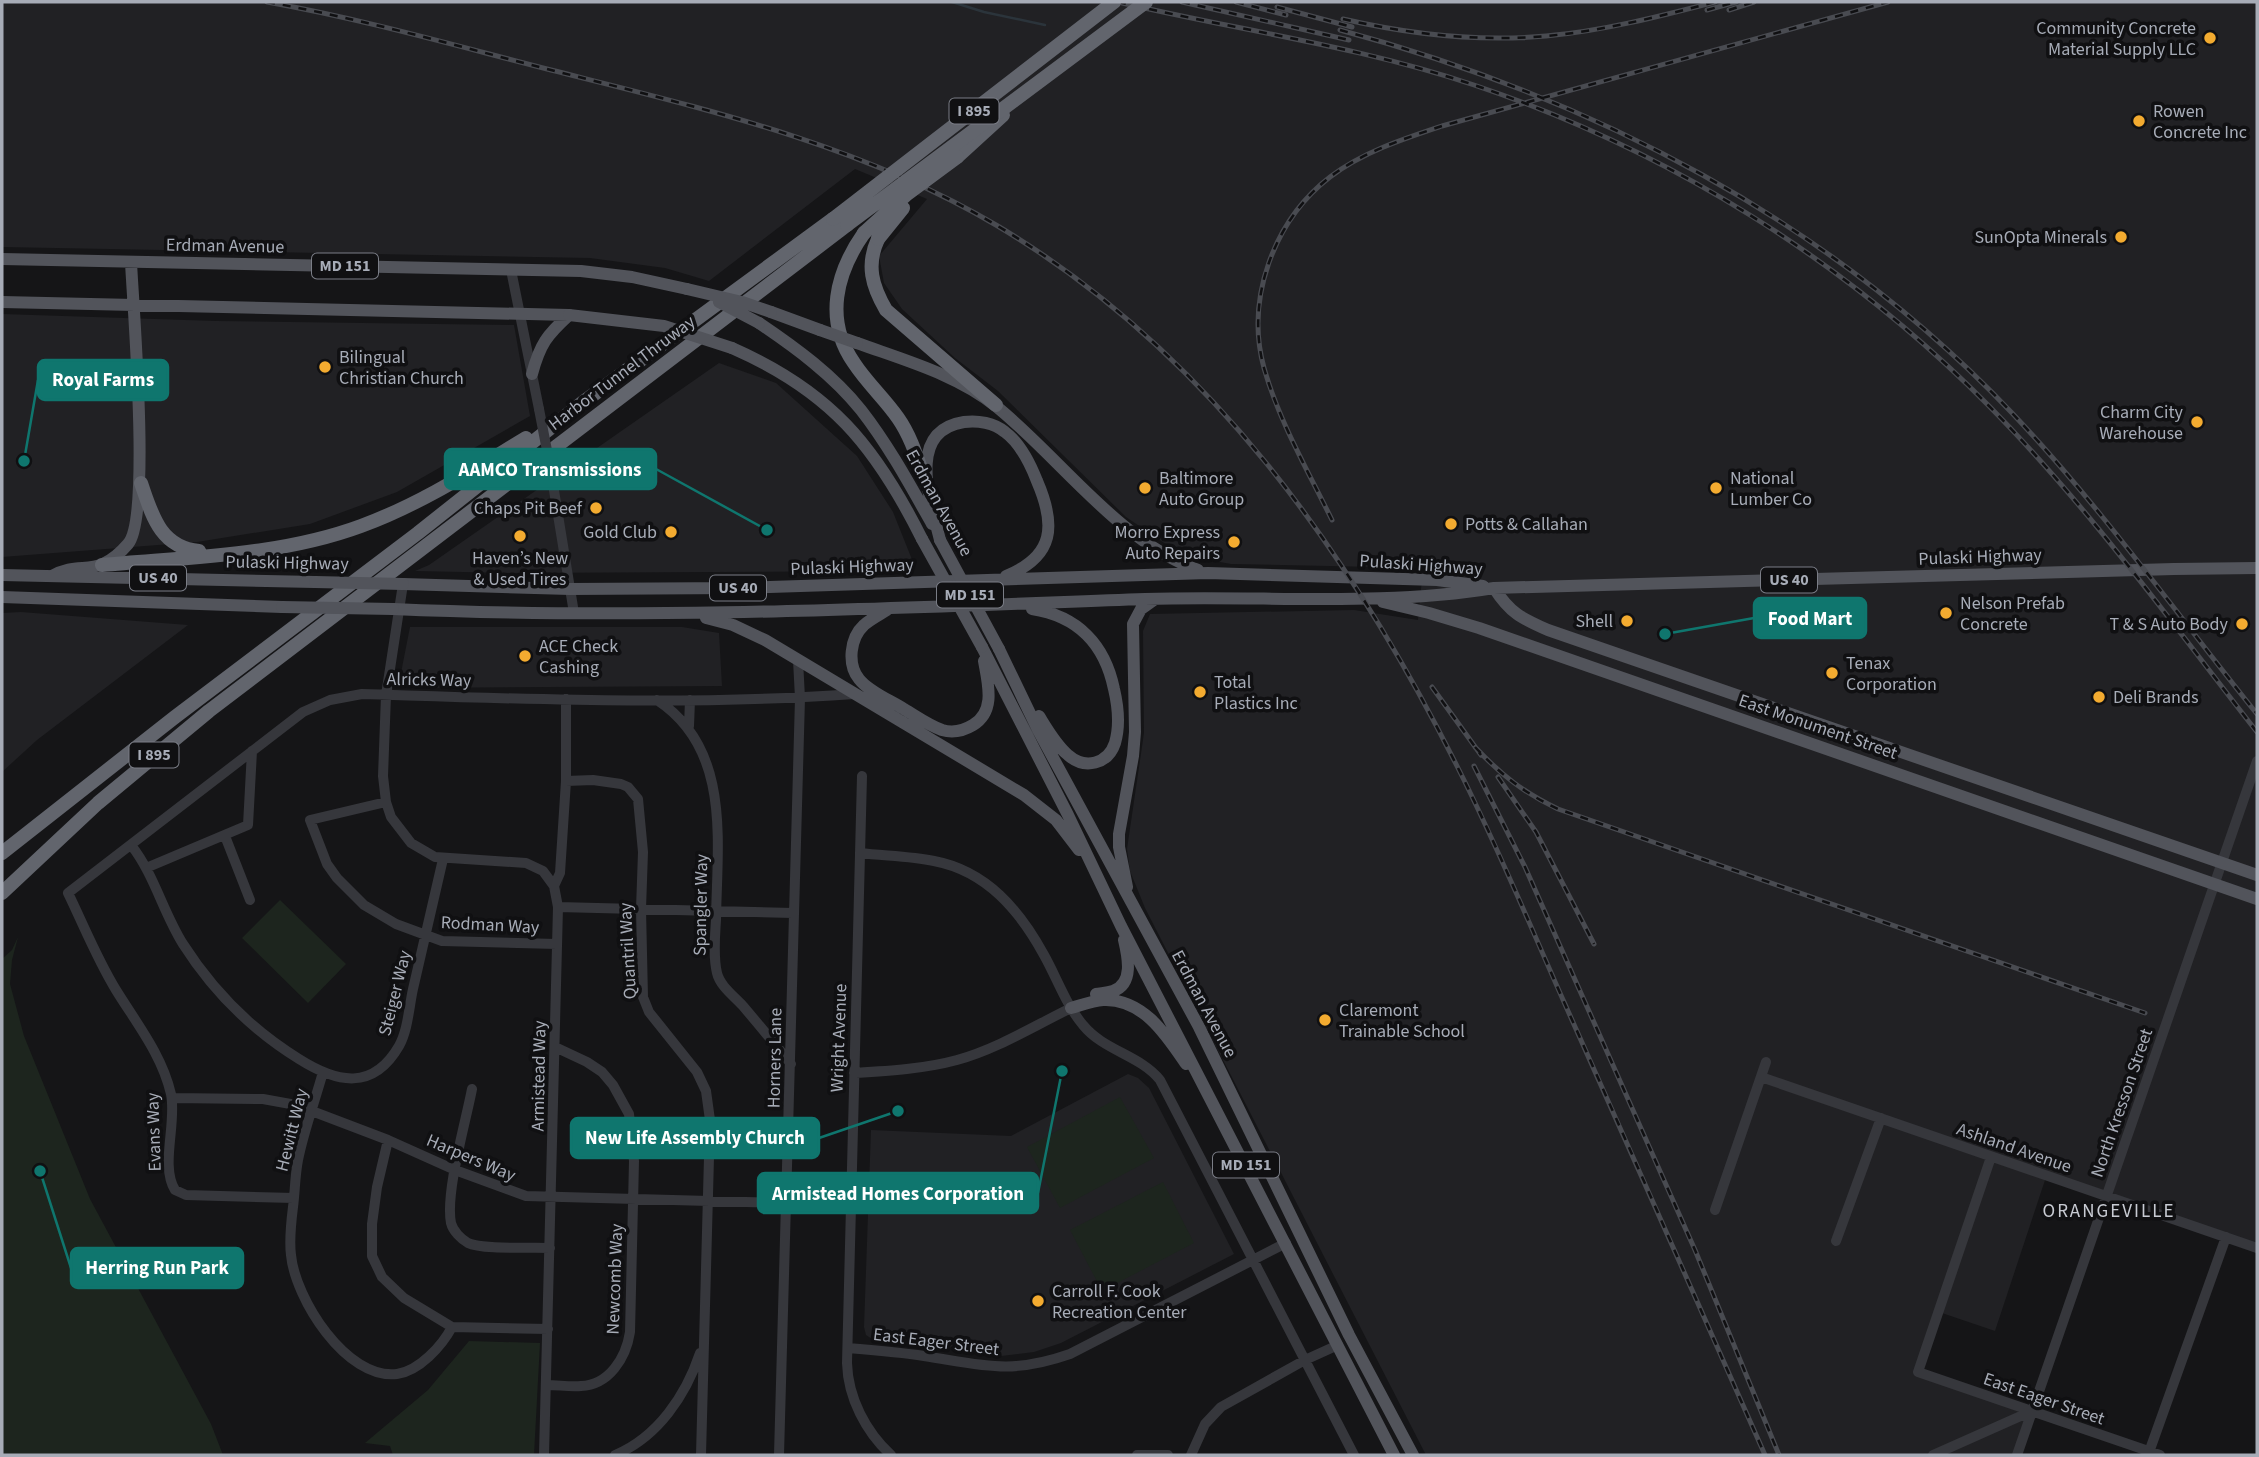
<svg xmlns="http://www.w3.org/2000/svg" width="2259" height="1457" font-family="'Source Sans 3',sans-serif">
  <rect width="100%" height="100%" fill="#151517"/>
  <path fill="#212124" d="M 2,2 L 2257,2 L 2257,1247 L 2047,1174 L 1995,1331 L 1939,1312 L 1920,1372 L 2031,1409 L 2016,1455 L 1426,1455 L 1145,908 L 1130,871 L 1127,849 L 1144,733 L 1143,631 L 1150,614 L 1354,610 L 1418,620 L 1423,568 L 1231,564 L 1182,555 L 1126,517 L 998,391 L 955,358 L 902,309 L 884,283 L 879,256 L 927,199 L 855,169 L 709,281 L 665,268 L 590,258 L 2,247 Z
    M 2,314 L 216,321 L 514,325 L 530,416 L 397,492 L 310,524 L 197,542 L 2,557 Z
    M 719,363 L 776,383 L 857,456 L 893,512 L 915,567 L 906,571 L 510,573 L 415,571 L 429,565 Z
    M 21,612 L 188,625 L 37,740 L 2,772 L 2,613 Z
    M 410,627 L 682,627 L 719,633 L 722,686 L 398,688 Z
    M 1128,1074 L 1138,1078 L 1149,1088 L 1234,1254 L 1061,1343 L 1034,1352 L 1001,1356 L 923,1343 L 872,1339 L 866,1335 L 864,1327 L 871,1130 L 1011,1136 Z"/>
  <path fill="#1d251e" d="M 280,900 L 346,964 L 308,1003 L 242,938 Z
    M 18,937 L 12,960 L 10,984 L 24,1036 L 90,1199 L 211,1424 L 223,1455 L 2,1455 L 2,959 L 12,950 Z
    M 1120,1097 L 1154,1158 L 1060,1208 L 1027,1147 Z
    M 1163,1182 L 1194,1243 L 1102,1291 L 1070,1230 Z
    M 469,1341 L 540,1343 L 534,1455 L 393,1455 L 390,1446 L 365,1443 L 428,1390 Z"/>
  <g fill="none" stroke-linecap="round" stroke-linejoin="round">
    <path stroke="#2b343b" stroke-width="2.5" d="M 952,2 L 984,12 L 1045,25"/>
    <path stroke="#36373c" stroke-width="10" d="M 511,270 L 539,409
      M 550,466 L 574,613
      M 403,584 L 386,695 L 383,776 L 386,802 L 391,817 L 411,843 L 435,857 L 526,863 L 543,871 L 554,886
      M 657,700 C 732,749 717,843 716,920 C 715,937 713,956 717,973 C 720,986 734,996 743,1006 C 759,1025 775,1044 791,1064
      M 689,726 L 690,700
      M 862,776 L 847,1363 C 848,1398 866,1432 891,1455
      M 566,781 L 593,780 L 621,784 L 628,787 L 638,799 L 643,852 L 641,909 L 643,997 L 649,1012 L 697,1072 L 706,1091 L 710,1120 L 701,1455
      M 386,802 L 310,820 L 327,864 L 337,878 L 364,905 L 396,924 L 442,941 L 557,944
      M 225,836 L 250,900
      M 131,845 C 154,874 163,912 183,944 C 213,991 252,1030 299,1059 C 337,1083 373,1091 399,1046 C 408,1030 409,1007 413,989 C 423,946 433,902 443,859
      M 860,853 C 885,856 910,856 934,861 C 987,871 1020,911 1044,955 C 1057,978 1066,1005 1083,1025 C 1104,1051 1140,1055 1160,1080 L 1354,1455
      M 146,868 L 248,825 L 252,751
      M 558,907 L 793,913
      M 323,1072 C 315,1101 304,1130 298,1160 C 295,1175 295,1192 293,1207 C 291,1223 289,1240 291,1255 C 295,1298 346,1380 397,1374 C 419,1371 442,1346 452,1327
      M 854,1073 C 888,1071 924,1069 957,1060 C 997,1049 1034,1026 1071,1008
      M 1761,1077 L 2257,1248
      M 472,1089 C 466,1121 445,1193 451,1223 C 453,1231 461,1239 468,1243 C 482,1250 532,1247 550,1248
      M 172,1098 L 263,1099 L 296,1105 L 388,1140 L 455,1170 L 526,1196 L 851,1205
      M 388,1140 L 377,1187 L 372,1224 L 372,1256 L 382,1277 L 404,1298 L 452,1327 L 548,1329
      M 1991,1157 L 1918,1372 L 2160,1455
      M 294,1198 L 186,1195 L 175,1190 C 160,1166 177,1123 171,1094 C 162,1055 137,1024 116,990 C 97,959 84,926 68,893 L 303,712 L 330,700 L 362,694 C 525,699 690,706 854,694
      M 1715,1210 L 1766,1062
      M 1836,1241 L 1881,1118
      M 848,1348 C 873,1350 899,1352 924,1356 C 983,1365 1010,1375 1070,1354 L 1286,1243
      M 547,1385 C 558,1385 570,1387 581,1386 C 609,1385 626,1358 630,1332 L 634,1161 L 629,1114 L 613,1085 L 602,1072 L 587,1062 L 555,1047
      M 544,1455 L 558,907 L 554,886 L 560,873 L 566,781 L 566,699
      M 615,1455 C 658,1437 686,1395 700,1353
      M 779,1455 L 800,698 L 798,660
      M 1137,1455 L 1168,1455
      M 1191,1455 L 1205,1424 L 1221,1407 L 1305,1360 L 1338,1345
      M 1933,1455 L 2032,1411
      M 2017,1455 L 2257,761
      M 2148,1455 L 2226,1237"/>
    <path stroke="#52545b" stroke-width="12" d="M 2,259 L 581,271 L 632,277 L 687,289
      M 2,302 L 569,315
      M 771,312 L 820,330
      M 759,323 C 796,348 833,375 861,410 C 889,446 910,485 932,524
      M 857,343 C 904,360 958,375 997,407 C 1062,460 1118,541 1198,570
      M 732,348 C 830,391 875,445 922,539
      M 532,374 C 540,344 547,335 569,315
      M 940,540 C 931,503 905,431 964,422 C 978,420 994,423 1005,432 C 1020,443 1030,463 1037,481 C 1056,525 1055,556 1006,576
      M 2,575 L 315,582
      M 52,576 C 73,564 86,571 103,564 C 112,560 122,551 128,544 C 151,518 133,307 131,262
      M 403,584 L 570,589 L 737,588 L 1208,573 L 1437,580 L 1483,586
      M 1494,588 C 1510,613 1521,618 1548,630 L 2257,875
      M 2,597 L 282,607
      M 1383,602 L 1429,613 L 1479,628 L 2257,899
      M 393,609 C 644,620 894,608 1145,599 C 1261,595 1379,607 1494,588 L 2174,569 L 2257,568
      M 1032,609 C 1078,616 1105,645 1114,689 C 1118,706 1120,726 1115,743 C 1108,764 1085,770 1068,755 C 1056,745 1047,729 1039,716
      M 887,610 C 879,615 871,619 864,625 C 850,638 847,664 859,679 C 869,692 890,700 904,709 C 916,716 928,725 942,730 C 952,733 963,731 973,725 C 996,711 988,684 984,661
      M 706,618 L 733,625 L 765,640 L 1024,795 L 1056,820 L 1079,850
      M 982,647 L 1068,815 L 1121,926 L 1394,1455
      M 999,649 L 1038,730 L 1199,1027 L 1349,1335 L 1413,1455
      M 1127,887 L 1119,847 L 1119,834 L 1133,756 L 1135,732 L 1133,624 L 1141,609 L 1155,599
      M 1096,994 C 1101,993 1107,993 1113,991 C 1134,984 1128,957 1124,940
      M 1071,1008 C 1082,1005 1092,1001 1103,1000 C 1143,998 1167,1036 1186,1064"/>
    <path stroke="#62656d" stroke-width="14" d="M 957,157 L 1003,115
      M 864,233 C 836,273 824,320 854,363 C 867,383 885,399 898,418 C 912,438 918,461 926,483
      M 878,239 C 866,265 872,286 886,310 L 996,405
      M 141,483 C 152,515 160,547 199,551
      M 102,565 C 188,557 280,556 361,526 C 421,504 473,470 526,438
      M 2,853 L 175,717 L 418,533 L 582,403 L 833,219
      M 2,893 L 98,803 L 209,711 L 847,225"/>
    <defs>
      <path id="rail" d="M 267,2 C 363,19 457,46 551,70 C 705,109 859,144 996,225 C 1207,350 1349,551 1457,766 C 1496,843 1529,923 1564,1002 C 1632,1153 1698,1304 1765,1455
        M 1118,2 C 1237,30 1358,46 1474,85 C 1668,150 1846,261 1989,406 C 2088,506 2171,622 2257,732
        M 1182,2 L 1349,40
        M 1236,2 L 1286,15
        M 1277,7 L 1352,27
        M 1707,10 L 1736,2
        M 1729,10 L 1754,2
        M 1343,19 C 1408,34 1479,42 1546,36 C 1603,31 1661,16 1715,2
        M 1340,30 C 1593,98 1830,221 2012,413 C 2101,507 2176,613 2257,714
        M 1332,520 C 1308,471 1279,421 1264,368 C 1245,299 1274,220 1330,177 C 1363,152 1403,139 1442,126 L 1888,2
        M 1432,687 L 1481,755
        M 1475,747 C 1500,774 1524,793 1558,809 L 2145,1013
        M 1474,766 L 1525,867 L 1695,1250 L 1779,1455
        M 1498,777 L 1536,832 L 1594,944"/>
    </defs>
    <use href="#rail" stroke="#494b51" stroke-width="5"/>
    <use href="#rail" stroke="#101012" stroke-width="2.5" stroke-dasharray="8" stroke-linecap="butt"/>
    <path stroke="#36373c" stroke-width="10" d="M 539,409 L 550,466"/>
    <path stroke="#52545b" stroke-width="12" d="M 687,289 L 742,302 L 771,312
      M 719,302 L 759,323
      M 569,315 L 664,326 L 732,348
      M 820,330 L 857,343
      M 922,539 L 982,647
      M 940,540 L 999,649
      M 315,582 L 403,584
      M 282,607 L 393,609"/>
    <path stroke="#62656d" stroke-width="14" d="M 833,219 L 1114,2
      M 847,225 L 1146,2
      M 864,233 L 907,194 L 957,157
      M 878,239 L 903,208"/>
  </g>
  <g fill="#f3ab30" stroke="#101012" stroke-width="2.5">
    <circle cx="2210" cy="38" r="7"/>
    <circle cx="2139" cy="121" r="7"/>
    <circle cx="2121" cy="237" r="7"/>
    <circle cx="325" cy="367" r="7"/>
    <circle cx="2197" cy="422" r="7"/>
    <circle cx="1145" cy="488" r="7"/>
    <circle cx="1716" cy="488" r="7"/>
    <circle cx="596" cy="508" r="7"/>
    <circle cx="1451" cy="524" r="7"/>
    <circle cx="671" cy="532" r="7"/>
    <circle cx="520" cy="536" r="7"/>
    <circle cx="1234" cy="542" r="7"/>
    <circle cx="1946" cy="613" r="7"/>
    <circle cx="1627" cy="621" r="7"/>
    <circle cx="2242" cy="624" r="7"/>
    <circle cx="525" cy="656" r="7"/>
    <circle cx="1832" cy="673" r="7"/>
    <circle cx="1200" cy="692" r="7"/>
    <circle cx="2099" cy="697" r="7"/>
    <circle cx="1325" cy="1020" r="7"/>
    <circle cx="1038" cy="1301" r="7"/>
  </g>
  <g text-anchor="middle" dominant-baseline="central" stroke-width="7" stroke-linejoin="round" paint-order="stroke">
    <g fill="#101012" stroke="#7a7d86" stroke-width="2">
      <rect x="949.5" y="98.5" width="49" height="25" rx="5"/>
      <rect x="312" y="253.5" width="66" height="25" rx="5"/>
      <rect x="130" y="565.5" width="56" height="25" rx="5"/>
      <rect x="1761" y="567.5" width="56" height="25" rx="5"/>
      <rect x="710" y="575.5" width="56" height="25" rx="5"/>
      <rect x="937" y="582.5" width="66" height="25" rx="5"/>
      <rect x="129.5" y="742.5" width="49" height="25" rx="5"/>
      <rect x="1213" y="1152.5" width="66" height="25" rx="5"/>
    </g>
    <g font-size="16" font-weight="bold" fill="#a7acb7">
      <text x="974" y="111">I 895</text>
      <text x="345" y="266">MD 151</text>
      <text x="158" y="578">US 40</text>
      <text x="1789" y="580">US 40</text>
      <text x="738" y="588">US 40</text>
      <text x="970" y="595">MD 151</text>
      <text x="154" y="755">I 895</text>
      <text x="1246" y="1165">MD 151</text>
    </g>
    <g font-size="18" fill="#a7acb7" stroke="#101012" text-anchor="start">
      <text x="2196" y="28" text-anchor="end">Community Concrete<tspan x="2196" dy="21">Material Supply LLC</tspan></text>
      <text x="2153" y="111">Rowen<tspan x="2153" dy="21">Concrete Inc</tspan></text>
      <text x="2107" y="237" text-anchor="end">SunOpta Minerals</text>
      <text x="339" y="357">Bilingual<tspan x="339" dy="21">Christian Church</tspan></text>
      <text x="2183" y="412" text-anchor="end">Charm City<tspan x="2183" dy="21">Warehouse</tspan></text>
      <text x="1159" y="478">Baltimore<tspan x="1159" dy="21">Auto Group</tspan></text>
      <text x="1730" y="478">National<tspan x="1730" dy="21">Lumber Co</tspan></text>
      <text x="582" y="508" text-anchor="end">Chaps Pit Beef</text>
      <text x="1465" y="524">Potts &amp; Callahan</text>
      <text x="657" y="532" text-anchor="end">Gold Club</text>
      <text x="1220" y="532" text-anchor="end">Morro Express<tspan x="1220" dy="21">Auto Repairs</tspan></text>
      <text x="520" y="558" text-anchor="middle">Haven’s New<tspan x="520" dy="21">&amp; Used Tires</tspan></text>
      <text x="1960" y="603">Nelson Prefab<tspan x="1960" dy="21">Concrete</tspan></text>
      <text x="1613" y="621" text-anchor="end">Shell</text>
      <text x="2228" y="624" text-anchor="end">T &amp; S Auto Body</text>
      <text x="539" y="646">ACE Check<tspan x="539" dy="21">Cashing</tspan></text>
      <text x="1846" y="663">Tenax<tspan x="1846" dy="21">Corporation</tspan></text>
      <text x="1214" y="682">Total<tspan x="1214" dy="21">Plastics Inc</tspan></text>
      <text x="2113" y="697">Deli Brands</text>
      <text x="1339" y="1010">Claremont<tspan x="1339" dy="21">Trainable School</tspan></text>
      <text x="1052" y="1291">Carroll F. Cook<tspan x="1052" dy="21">Recreation Center</tspan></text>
    </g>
    <g font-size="18" fill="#a7acb7" stroke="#101012">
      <text transform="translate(225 246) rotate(1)">Erdman Avenue</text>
      <text transform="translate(622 373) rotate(-37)">Harbor Tunnel Thruway</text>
      <text transform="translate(939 503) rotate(61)">Erdman Avenue</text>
      <text transform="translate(1980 557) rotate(-2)">Pulaski Highway</text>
      <text transform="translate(287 563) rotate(1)">Pulaski Highway</text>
      <text transform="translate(1421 565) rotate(4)">Pulaski Highway</text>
      <text transform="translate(852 567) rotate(-2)">Pulaski Highway</text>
      <text transform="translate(429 680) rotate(1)">Alricks Way</text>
      <text transform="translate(1818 727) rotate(19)">East Monument Street</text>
      <text transform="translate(701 905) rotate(-89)">Spangler Way</text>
      <text transform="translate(490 925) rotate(3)">Rodman Way</text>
      <text transform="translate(628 951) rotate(-93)">Quantril Way</text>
      <text transform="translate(395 993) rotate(-76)">Steiger Way</text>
      <text transform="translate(1204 1004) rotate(62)">Erdman Avenue</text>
      <text transform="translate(839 1038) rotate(-88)">Wright Avenue</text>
      <text transform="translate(775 1058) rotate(-89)">Horners Lane</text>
      <text transform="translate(539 1076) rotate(-89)">Armistead Way</text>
      <text transform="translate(2122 1103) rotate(-71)">North Kresson Street</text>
      <text transform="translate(292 1130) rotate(-76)">Hewitt Way</text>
      <text transform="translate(154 1132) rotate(-92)">Evans Way</text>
      <text transform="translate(2014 1148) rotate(19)">Ashland Avenue</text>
      <text transform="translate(471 1158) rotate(23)">Harpers Way</text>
      <text transform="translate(615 1279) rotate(-88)">Newcomb Way</text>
      <text transform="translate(936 1342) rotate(7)">East Eager Street</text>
      <text transform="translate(2044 1399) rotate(19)">East Eager Street</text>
    </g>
    <g font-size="19" letter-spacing="2" fill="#c8cbd3" stroke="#101012">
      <text x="2109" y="1211">ORANGEVILLE</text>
    </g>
  </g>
  <path fill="none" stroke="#0f766e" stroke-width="2.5" d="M24 461L38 380M767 530L656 469M1665 634L1754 618M898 1111L819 1138M1062 1071L1038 1193M40 1171L71 1268"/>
  <g fill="#0f766e" stroke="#101012" stroke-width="2.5">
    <circle cx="24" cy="461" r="7"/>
    <circle cx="767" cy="530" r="7"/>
    <circle cx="1665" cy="634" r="7"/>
    <circle cx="898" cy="1111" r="7"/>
    <circle cx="1062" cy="1071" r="7"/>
    <circle cx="40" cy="1171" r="7"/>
  </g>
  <g fill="#0f766e" stroke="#0f766e" stroke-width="2.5">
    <rect x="38" y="360" width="130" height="40" rx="7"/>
    <rect x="445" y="449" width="211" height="40" rx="7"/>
    <rect x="1754" y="598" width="112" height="40" rx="7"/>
    <rect x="571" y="1118" width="248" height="40" rx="7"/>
    <rect x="758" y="1173" width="280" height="40" rx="7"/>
    <rect x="71" y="1248" width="172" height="40" rx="7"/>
  </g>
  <g font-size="19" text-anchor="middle" font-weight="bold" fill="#fff">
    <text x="103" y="386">Royal Farms</text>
    <text x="550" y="476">AAMCO Transmissions</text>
    <text x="1810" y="625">Food Mart</text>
    <text x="695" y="1144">New Life Assembly Church</text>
    <text x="898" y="1200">Armistead Homes Corporation</text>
    <text x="157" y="1274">Herring Run Park</text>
  </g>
  <rect width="2259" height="1457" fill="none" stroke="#a7acb7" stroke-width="7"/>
</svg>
